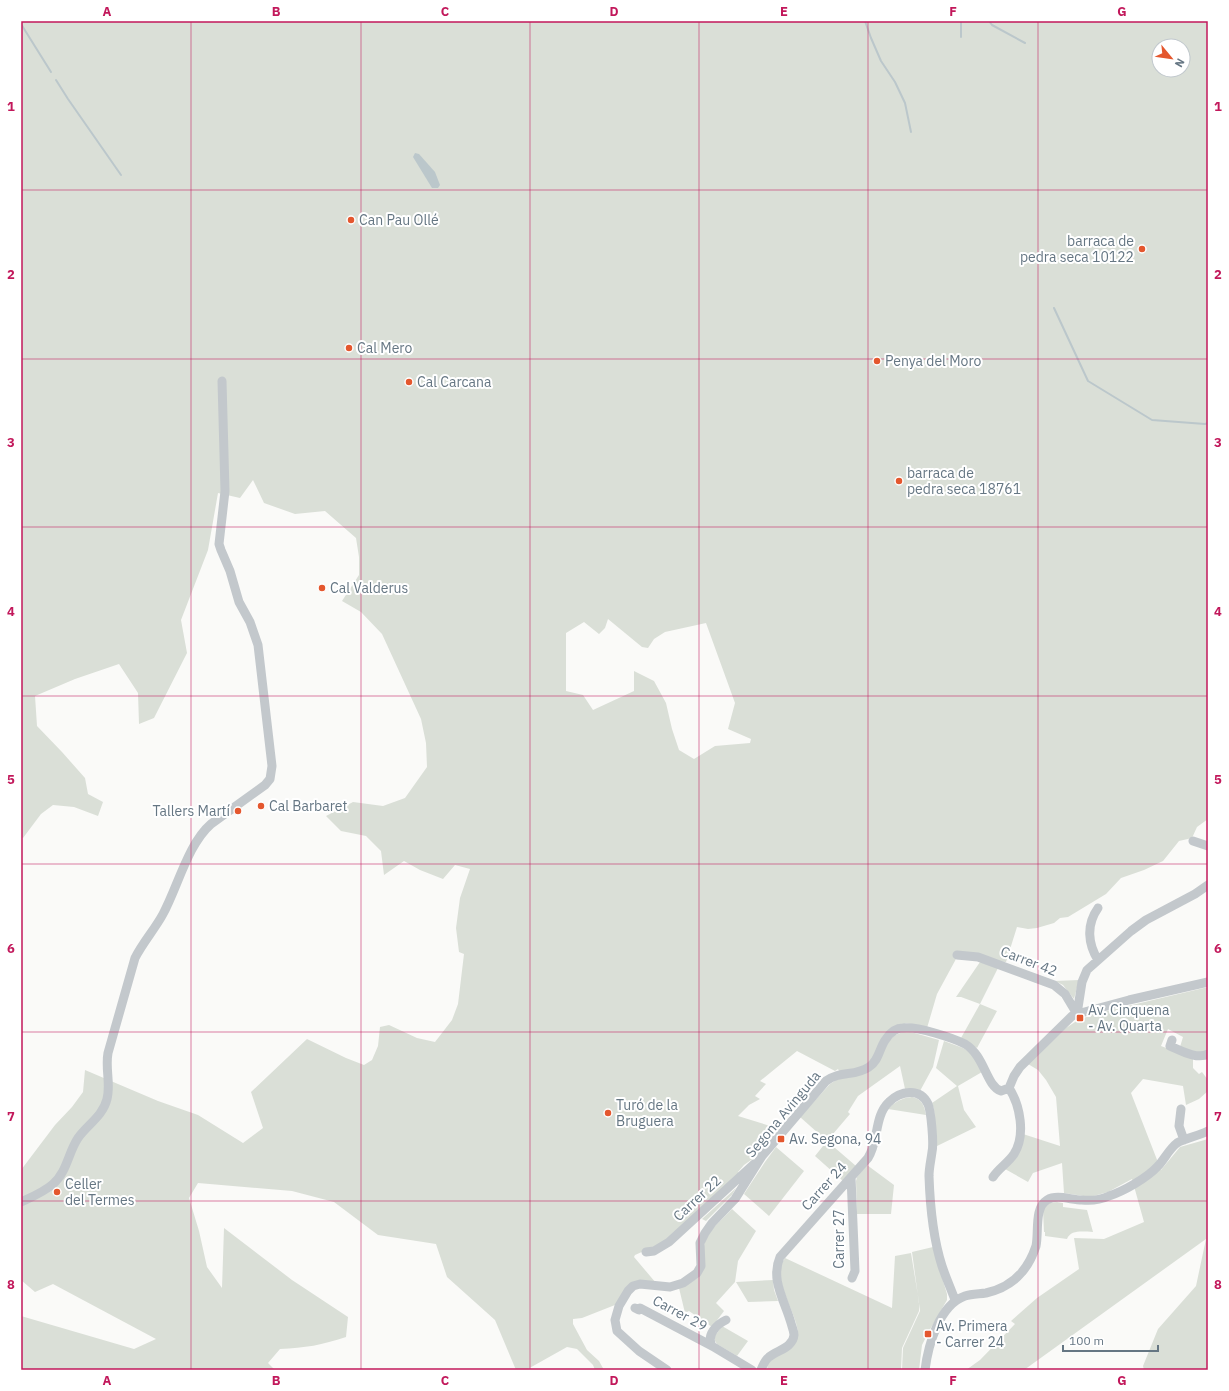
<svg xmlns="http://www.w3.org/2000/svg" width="1229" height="1391" font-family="'IBM Plex Sans',sans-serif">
  <rect width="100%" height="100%" fill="#fafaf8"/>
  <path fill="#dadfd7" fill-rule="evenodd" d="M 21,21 L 1208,21 L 1208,819 L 1197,827 L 1192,838 L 1179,841 L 1163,861 L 1144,870 L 1121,878 L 1106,894 L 1068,917 L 1060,918 L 1054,923 L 1037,928 L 1028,929 L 1017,927 L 1006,962 L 956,959 L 937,994 L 927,1028 L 906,1023 L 868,1064 L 861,1068 L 839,1071 L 838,1069 L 835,1071 L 797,1051 L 760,1081 L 766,1084 L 755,1096 L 760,1099 L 749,1105 L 738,1116 L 780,1129 L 758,1155 L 744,1165 L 738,1172 L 739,1173 L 671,1239 L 635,1255 L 634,1257 L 656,1283 L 641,1281 L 615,1305 L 582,1318 L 573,1319 L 573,1324 L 587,1350 L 599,1361 L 604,1370 L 595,1370 L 593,1365 L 577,1349 L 567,1347 L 526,1370 L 516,1370 L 495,1320 L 447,1277 L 436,1244 L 378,1235 L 334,1202 L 292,1191 L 198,1183 L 189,1198 L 199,1231 L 207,1267 L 222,1288 L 224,1228 L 292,1280 L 348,1317 L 346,1337 C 322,1345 305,1348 280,1349 L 268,1363 L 275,1370 L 21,1370 L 21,1316 L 134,1349 L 156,1339 L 53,1284 L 35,1292 L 21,1280 L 21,1170 L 55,1125 L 72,1107 L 83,1092 L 85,1070 L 158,1101 L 198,1115 L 243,1143 L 263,1128 L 251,1092 L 307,1039 L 346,1058 L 364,1065 L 372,1060 L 378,1046 L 380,1027 L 389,1025 L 417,1038 L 435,1042 L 452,1020 L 458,1004 L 464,954 L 459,952 L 456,928 L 460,898 L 470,869 L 455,865 L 443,879 L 420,870 L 404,861 L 384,875 L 381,851 L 366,836 L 341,831 L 326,816 L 353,802 L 383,806 L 405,798 L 427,767 L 426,743 L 421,719 L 382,634 L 361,612 L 342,601 L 359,575 L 359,557 L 356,538 L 325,511 L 295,514 L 264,503 L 253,480 L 240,498 L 218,493 L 208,550 L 181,620 L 187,653 L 154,718 L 139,724 L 138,693 L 119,664 L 75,679 L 35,696 L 37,726 L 62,752 L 85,778 L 88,794 L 103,802 L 98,816 L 74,807 L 53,805 L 41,814 L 23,838 L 21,837 ZM 1159,46 L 1183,46 L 1183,70 L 1159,70 ZM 608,619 L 642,647 L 648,648 L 654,639 L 665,632 L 706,623 L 735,703 L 728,729 L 751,739 L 750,743 L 715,746 L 694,759 L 679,750 L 672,729 L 666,703 L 654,681 L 634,671 L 634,691 L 593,710 L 583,695 L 566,691 L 566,633 L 584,622 L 599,634 L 605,628 Z
    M 980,962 L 998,968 L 980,1004 L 997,1011 L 977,1048 L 961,1038 L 980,1004 L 961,997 L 956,997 Z
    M 1079,980 L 1074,999 L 1063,985 L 1055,981 Z
    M 1208,987 L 1208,1051 L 1199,1053 L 1180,1047 L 1183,1037 L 1168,1029 L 1161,1046 L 1193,1058 L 1193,1068 L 1199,1074 L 1202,1072 L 1208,1080 L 1208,1091 L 1199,1099 L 1186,1105 L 1183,1086 L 1143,1079 L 1131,1093 L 1161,1170 L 1180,1147 L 1208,1139 L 1208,1370 L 1144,1370 L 1143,1366 L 1158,1329 L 1196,1286 L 1206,1239 L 1024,1370 L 966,1370 L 980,1360 L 1015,1324 L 1011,1321 L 1037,1298 L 1079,1269 L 1074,1238 L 1104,1239 L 1144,1222 L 1132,1179 L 1108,1192 L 1090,1197 L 1064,1193 L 1062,1163 L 1033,1173 L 1028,1182 L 1005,1169 L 1023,1134 L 1060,1146 L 1056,1097 L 1046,1080 L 1038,1070 L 1028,1064 L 1066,1028 L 1078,1020 L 1098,1013 Z
    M 905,1031 L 911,1032 L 939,1040 L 933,1067 L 920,1091 L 905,1089 L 900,1066 L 858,1096 L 848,1112 L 850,1114 L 827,1141 L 856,1166 L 843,1181 L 815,1156 L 827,1141 L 800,1117 L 830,1084 L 838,1079 L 856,1076 L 886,1046 L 893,1036 Z
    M 944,1041 L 963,1048 L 973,1054 L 982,1072 L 958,1086 L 964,1110 L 976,1127 L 937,1146 L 934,1109 L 932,1103 L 957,1086 L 936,1068 Z
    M 912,1097 C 922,1099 924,1105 926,1115 L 888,1109 C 895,1102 901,1098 912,1097 Z
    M 776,1147 L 804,1171 L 769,1216 L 744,1194 L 765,1162 Z
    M 867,1165 L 894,1185 L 891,1214 L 857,1214 L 856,1181 L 857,1177 Z
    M 736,1188 L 732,1195 L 706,1221 L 702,1219 Z
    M 1057,1202 L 1063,1203 L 1063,1207 L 1087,1210 L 1093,1232 C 1084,1232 1071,1229 1067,1239 L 1045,1236 L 1045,1232 L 1044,1232 L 1043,1210 L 1049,1203 Z
    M 732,1209 L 756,1231 L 738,1261 L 735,1282 L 716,1303 L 724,1311 L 712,1327 L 689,1311 L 685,1313 L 679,1288 L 688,1284 L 699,1277 L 705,1240 L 714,1227 Z
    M 933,1247 L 947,1294 L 947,1300 L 928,1333 L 922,1345 L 919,1370 L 902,1370 L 903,1348 L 920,1311 L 912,1252 Z
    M 911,1253 L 919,1302 L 919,1311 L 902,1348 L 901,1370 L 767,1370 L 768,1363 L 798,1333 C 797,1312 770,1279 785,1258 L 892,1308 L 895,1256 Z
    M 773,1280 L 774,1290 L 778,1301 L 748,1302 L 736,1282 Z
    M 722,1326 L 748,1341 L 737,1356 L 717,1344 L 715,1341 L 715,1336 Z"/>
  <path fill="#bbc7cb" d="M 415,153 L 419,154 L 435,172 L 440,185 L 438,188 L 432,188 L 413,157 Z"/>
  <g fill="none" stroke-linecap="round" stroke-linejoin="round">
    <path stroke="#bbc7cb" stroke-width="2" d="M 865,21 L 871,38 L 881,61 L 895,82 L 905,103 L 911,132
      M 961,21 L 961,37
      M 989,21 L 992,25 L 1025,43
      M 21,24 L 51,72
      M 56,80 L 68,99 L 121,175
      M 1054,308 L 1088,381 L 1152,420 L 1205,424 L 1208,423"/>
    <path stroke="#c3c8cc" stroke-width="9" d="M 1193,841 L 1208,846
      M 957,955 L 978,957 L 1054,985 L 1065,994 L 1077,1014
      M 1098,960 C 1088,944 1086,925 1098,908
      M 1077,1014 L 1082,982 L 1087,970 L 1131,931 L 1146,920 L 1195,894 L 1208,885
      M 1172,1040 L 1170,1046 C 1180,1050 1197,1060 1208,1054
      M 1181,1109 L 1179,1126 L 1184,1140
      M 851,1177 L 855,1271 L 852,1278
      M 993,1177 C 999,1168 1008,1163 1014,1154 C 1026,1135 1020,1105 1009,1088
      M 21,1202 C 32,1197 44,1192 53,1184 C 67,1172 68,1153 78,1138 C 87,1125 103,1116 107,1099 C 111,1084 105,1068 108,1053 L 135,958 C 143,942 155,929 163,914 C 178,886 188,844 211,824 L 265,785 L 270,779 L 272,766 L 258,645 L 250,622 L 239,602 L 230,571 L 221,550 L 219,544 L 225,491 L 222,381
      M 646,1252 L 654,1251 L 669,1242 L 754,1164
      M 635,1308 L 639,1310 L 640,1308 L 712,1346
      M 726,1320 C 717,1324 706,1335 712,1346 L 752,1370
      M 667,1370 L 639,1351 L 617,1331 L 615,1320 L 619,1306 L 628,1291 L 633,1286 L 640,1284 L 670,1287 L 683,1283 L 697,1273 L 701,1266 L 700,1243 L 705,1233 L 712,1223 L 735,1199 L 762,1156 L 826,1081 C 841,1070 854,1077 869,1067 C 879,1061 879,1048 886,1039 C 890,1033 896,1028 903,1028 C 917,1026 953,1038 965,1044 C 985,1056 986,1086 1001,1091 L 1009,1088 L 1014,1076 L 1020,1067 L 1072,1016 L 1077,1014 L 1129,1000 L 1208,982
      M 761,1370 C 763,1365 765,1360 769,1357 C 777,1350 793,1348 794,1335 C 794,1331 792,1327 791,1323 C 785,1301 770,1280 780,1257 L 868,1158 C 879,1141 874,1116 889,1102 C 900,1091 920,1087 928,1104 C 931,1111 934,1143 932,1152 C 931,1160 929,1168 929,1176 C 930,1206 933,1238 942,1266 C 946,1278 951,1289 955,1300
      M 925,1370 C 928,1346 939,1305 965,1296 C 971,1294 979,1294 986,1293 C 999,1290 1013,1283 1022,1272 C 1028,1265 1033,1255 1036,1246 C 1039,1232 1034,1208 1047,1200 C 1057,1194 1071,1200 1082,1200 C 1092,1201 1100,1200 1109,1196 C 1124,1191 1147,1178 1158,1166 C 1164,1160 1169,1149 1177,1143 C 1186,1138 1198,1136 1208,1131"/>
  </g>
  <path fill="none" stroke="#c2185b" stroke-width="1" stroke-opacity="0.55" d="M 191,21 L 191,1370M 361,21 L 361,1370M 530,21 L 530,1370M 699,21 L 699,1370M 868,21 L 868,1370M 1038,21 L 1038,1370M 21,190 L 1208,190M 21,359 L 1208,359M 21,527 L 1208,527M 21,696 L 1208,696M 21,864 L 1208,864M 21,1032 L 1208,1032M 21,1201 L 1208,1201"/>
  <g fill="#e4572e" stroke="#fff" stroke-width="1.5">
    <circle cx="351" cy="220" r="4"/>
    <circle cx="1142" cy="249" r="4"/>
    <circle cx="349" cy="348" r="4"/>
    <circle cx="877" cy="361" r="4"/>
    <circle cx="409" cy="382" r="4"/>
    <circle cx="899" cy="481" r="4"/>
    <circle cx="322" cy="588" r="4"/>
    <circle cx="261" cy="806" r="4"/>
    <circle cx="238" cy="811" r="4"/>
    <rect x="1076" y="1014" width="8" height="8" rx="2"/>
    <circle cx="608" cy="1113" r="4"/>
    <rect x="777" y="1135" width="8" height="8" rx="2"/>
    <circle cx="57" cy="1192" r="4"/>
    <rect x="924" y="1330" width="8" height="8" rx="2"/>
  </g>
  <g text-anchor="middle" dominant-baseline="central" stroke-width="4" stroke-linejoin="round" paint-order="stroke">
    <g font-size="14" fill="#657683" stroke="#fff" text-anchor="start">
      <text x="359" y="220">Can Pau Ollé</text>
      <text x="1134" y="241" text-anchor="end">barraca de<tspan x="1134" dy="16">pedra seca 10122</tspan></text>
      <text x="357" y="348">Cal Mero</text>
      <text x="885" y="361">Penya del Moro</text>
      <text x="417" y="382">Cal Carcana</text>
      <text x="907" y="473">barraca de<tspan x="907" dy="16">pedra seca 18761</tspan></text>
      <text x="330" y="588">Cal Valderus</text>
      <text x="269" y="806">Cal Barbaret</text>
      <text x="230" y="811" text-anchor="end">Tallers Martí</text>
      <text x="1088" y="1010">Av. Cinquena<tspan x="1088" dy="16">- Av. Quarta</tspan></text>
      <text x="616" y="1105">Turó de la<tspan x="616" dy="16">Bruguera</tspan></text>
      <text x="789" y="1139">Av. Segona, 94</text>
      <text x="65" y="1184">Celler<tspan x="65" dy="16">del Termes</tspan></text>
      <text x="936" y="1326">Av. Primera<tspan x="936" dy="16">- Carrer 24</tspan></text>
    </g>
    <g font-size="14" fill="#657683" stroke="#fff">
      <text transform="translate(1029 961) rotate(21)">Carrer 42</text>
      <text transform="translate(783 1114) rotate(-50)">Segona Avinguda</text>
      <text transform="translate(824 1186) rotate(-48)">Carrer 24</text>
      <text transform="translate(697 1198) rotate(-43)">Carrer 22</text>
      <text transform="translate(839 1239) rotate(-90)">Carrer 27</text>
      <text transform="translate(680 1313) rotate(28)">Carrer 29</text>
    </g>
  </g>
  <rect width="1229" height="1391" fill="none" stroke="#ffffff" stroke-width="44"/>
  <g transform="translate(1171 58) rotate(119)"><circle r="19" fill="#ffffff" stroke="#c1c8cd"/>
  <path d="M0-3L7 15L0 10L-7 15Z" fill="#e4572e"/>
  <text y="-6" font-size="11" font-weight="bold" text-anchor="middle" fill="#657683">N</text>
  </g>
  <path d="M1063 1345v6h95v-6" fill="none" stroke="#657683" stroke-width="2"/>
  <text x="1069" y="1345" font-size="12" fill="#657683" stroke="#ffffff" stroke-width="3" paint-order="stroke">100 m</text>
  <rect x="22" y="22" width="1185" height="1347" fill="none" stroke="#c2185b" stroke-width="1.5"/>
  <g font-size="13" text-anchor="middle" font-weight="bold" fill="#c2185b">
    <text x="107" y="16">A</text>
    <text x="276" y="16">B</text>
    <text x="445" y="16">C</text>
    <text x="614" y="16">D</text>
    <text x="784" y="16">E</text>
    <text x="953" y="16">F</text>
    <text x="1122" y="16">G</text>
    <text x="11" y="111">1</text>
    <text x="1218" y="111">1</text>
    <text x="11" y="279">2</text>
    <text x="1218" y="279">2</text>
    <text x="11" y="447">3</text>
    <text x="1218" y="447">3</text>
    <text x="11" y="616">4</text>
    <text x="1218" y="616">4</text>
    <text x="11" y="784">5</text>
    <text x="1218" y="784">5</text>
    <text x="11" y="953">6</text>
    <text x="1218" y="953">6</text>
    <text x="11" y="1121">7</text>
    <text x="1218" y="1121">7</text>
    <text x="11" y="1289">8</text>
    <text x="1218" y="1289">8</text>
    <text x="107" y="1385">A</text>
    <text x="276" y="1385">B</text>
    <text x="445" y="1385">C</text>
    <text x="614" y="1385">D</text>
    <text x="784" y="1385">E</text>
    <text x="953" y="1385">F</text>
    <text x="1122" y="1385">G</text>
  </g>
</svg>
